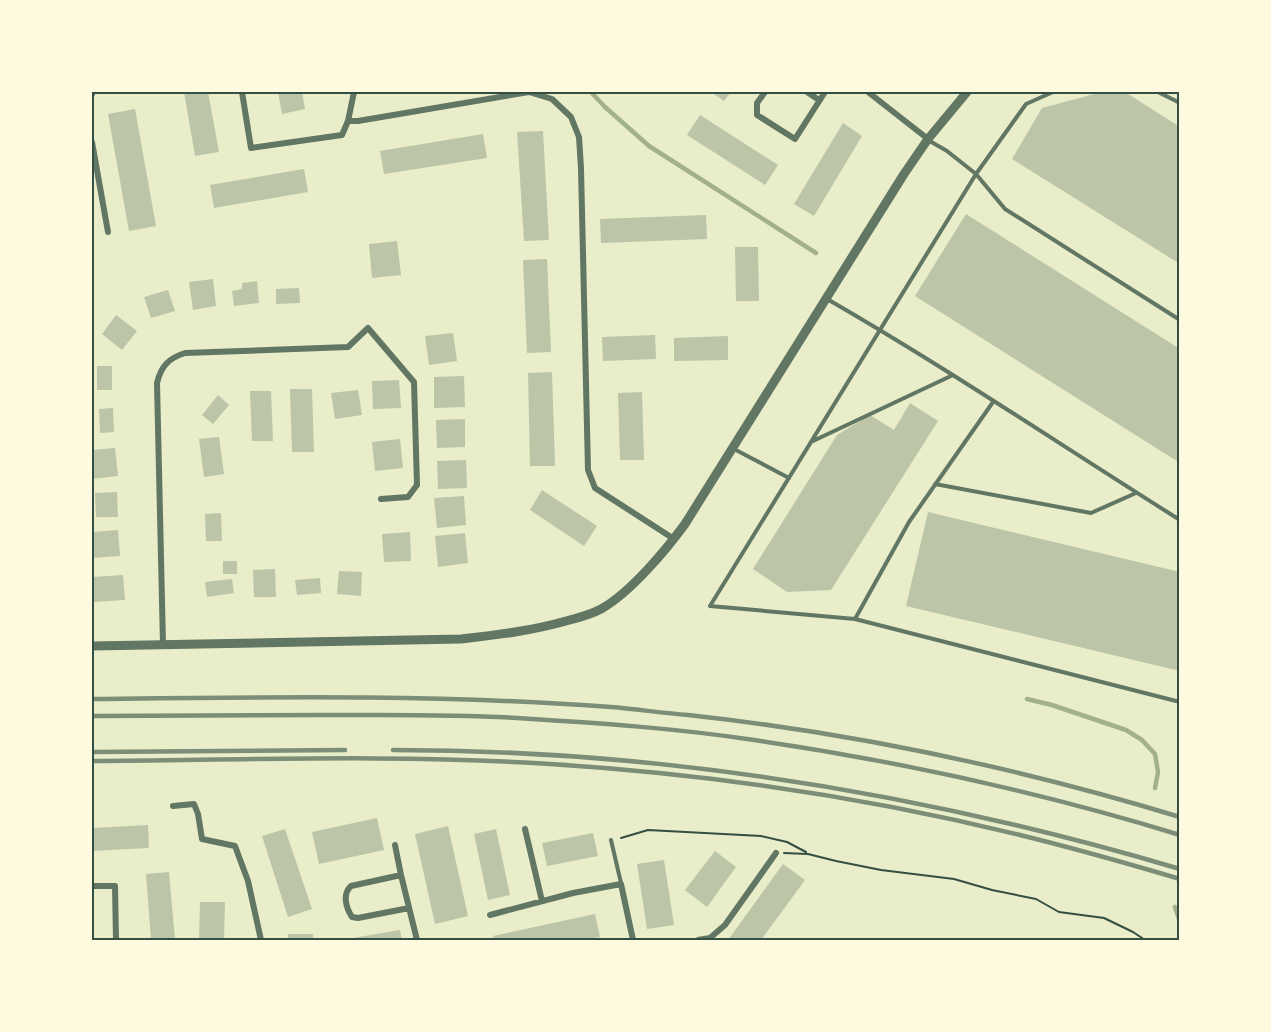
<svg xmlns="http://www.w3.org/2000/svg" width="1271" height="1032" font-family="'Noto Serif',serif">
  <rect width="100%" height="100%" fill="#e9edc9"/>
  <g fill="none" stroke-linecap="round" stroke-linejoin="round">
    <path stroke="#a3b18a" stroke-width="4.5" d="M 591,92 L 605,107 L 649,146 L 816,253
      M 1027,699 L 1052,705 L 1126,730 L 1142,740 L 1155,754 L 1158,772 L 1155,788
      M 1175,907 L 1180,922"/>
  </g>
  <path fill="#bcc5a7" d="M 184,92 L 208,92 L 219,152 L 195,156 Z
    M 278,92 L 302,92 L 305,109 L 282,114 Z
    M 711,92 L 731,92 L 724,101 Z
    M 1102,92 L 1125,92 L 1180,127 L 1180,264 L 1012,159 L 1042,108 Z
    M 135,109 L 156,226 L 129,231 L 108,114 Z
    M 700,115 L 778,165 L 765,185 L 687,135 Z
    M 843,123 L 862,136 L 814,216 L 794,204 Z
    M 543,131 L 549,240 L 524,241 L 517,132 Z
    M 483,134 L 487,158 L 384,174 L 380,151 Z
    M 304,169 L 308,192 L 214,208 L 210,185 Z
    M 966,214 L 1180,349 L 1180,463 L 915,296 Z
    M 706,215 L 707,239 L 601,243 L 600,219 Z
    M 397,241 L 401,275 L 372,278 L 369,244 Z
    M 735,247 L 758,247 L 759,301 L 736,301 Z
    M 547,259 L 551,352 L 527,353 L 523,260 Z
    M 213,279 L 216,306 L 193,310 L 189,282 Z
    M 257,281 L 259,303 L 234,306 L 232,291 L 242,289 L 242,283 Z
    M 299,288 L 300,303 L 276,304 L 276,289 Z
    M 168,290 L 175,311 L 151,318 L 144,297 Z
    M 116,315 L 137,331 L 122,350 L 102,334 Z
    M 453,333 L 457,361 L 429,365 L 425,336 Z
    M 655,335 L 656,359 L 603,361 L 602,337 Z
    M 728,336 L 728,360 L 674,361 L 674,338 Z
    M 97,366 L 112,366 L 112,390 L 97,390 Z
    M 552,372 L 555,466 L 530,466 L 528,373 Z
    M 464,376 L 465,407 L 434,408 L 434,377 Z
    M 399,380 L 401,408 L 373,409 L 372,381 Z
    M 290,389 L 312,389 L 314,452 L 292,452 Z
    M 358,390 L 362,415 L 335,419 L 331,393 Z
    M 250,391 L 271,391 L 273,441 L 252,441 Z
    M 642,392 L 644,460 L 620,460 L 618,393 Z
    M 218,395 L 229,405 L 213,424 L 202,415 Z
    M 910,403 L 938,421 L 831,590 L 787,592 L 753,569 L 837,435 L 870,415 L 894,430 Z
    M 113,408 L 114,432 L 100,433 L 99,409 Z
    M 465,419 L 465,447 L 437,448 L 436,420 Z
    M 219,437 L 224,474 L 204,477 L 199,439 Z
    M 400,439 L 403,468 L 375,471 L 372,442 Z
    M 115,448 L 118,476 L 92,479 L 92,458 L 93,458 L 92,450 Z
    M 466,460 L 467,488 L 438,489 L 437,461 Z
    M 542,490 L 597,526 L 584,546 L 530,510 Z
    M 117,492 L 118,517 L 96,517 L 95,493 Z
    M 464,496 L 466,525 L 437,528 L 434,498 Z
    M 928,512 L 1180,572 L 1180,671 L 906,606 Z
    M 221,513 L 222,541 L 206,541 L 205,514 Z
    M 118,530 L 120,556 L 92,558 L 92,532 Z
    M 410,532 L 411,561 L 384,562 L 382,534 Z
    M 465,533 L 468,563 L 438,567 L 435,536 Z
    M 223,561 L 237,561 L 237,574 L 223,574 Z
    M 275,569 L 276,597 L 254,597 L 253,570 Z
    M 339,571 L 362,572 L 361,596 L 337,594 Z
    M 123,575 L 125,600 L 92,602 L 92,577 Z
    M 320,578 L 321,593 L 297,595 L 295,580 Z
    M 232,579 L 234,593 L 207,597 L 205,582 Z
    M 377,818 L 384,850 L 319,864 L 312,832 Z
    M 148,825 L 149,848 L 92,851 L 92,828 Z
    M 448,826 L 468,916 L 435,924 L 415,834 Z
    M 285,829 L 312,909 L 288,917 L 262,836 Z
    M 496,829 L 510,895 L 488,900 L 474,834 Z
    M 593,833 L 598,856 L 547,866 L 542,843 Z
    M 715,851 L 736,867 L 707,907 L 685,890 Z
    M 664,860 L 674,925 L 647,929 L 637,864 Z
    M 783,864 L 805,880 L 761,940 L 728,940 Z
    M 169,872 L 175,940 L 151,940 L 146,874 Z
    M 200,902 L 225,902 L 224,940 L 199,940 Z
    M 595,914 L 600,937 L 582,940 L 494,940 L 493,936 Z
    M 400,930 L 402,940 L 347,940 L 347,939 Z
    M 288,934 L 313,934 L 313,940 L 288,940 Z"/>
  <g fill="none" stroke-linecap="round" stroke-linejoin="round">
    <path stroke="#344e41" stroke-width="2" d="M 621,838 L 648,830 L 761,836 L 787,842 L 806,852
      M 784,853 L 808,854 L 836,861 L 881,870 L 954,879 L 992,890 L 1036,899 L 1059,912 L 1104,918 L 1133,932 L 1145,940"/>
    <path stroke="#617663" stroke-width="4" d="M 1053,92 L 1026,104 L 976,174 L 710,606 L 855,619 L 1180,702
      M 1158,92 L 1180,103
      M 928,140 L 947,151 L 976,174 L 1005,209 L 1180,320
      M 827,299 C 947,368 1062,446 1180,520
      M 813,441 L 953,375
      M 734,449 L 789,478
      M 935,484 L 1091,513 L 1136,493
      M 855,619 L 909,522 L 993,402
      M 611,840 L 621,883"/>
    <path stroke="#617663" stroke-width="6" d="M 242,92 L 251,148 L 342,135 L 348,121 L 354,92
      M 765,92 L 757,103 L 757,115 L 795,139 L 825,92
      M 807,92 L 819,100
      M 868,92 L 928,139
      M 92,94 L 92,92
      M 348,121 L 358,121 L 529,92 L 552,99 L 571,117 L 579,137 L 581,168 L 588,470 L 595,488 L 674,539
      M 92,142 L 108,232
      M 163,645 L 157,383 C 161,366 169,358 185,353 L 348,347 L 368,328 L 414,382 L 417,485 L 408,497 L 381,499
      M 173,806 L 194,804 L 198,814 L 202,839 L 235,846 L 248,881 L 261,940
      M 525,829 L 542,901
      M 395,845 L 401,875 L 417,940
      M 401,875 L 351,886 C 342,894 346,908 352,917 L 358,918 L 409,908
      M 92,886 L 115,886 L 116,940
      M 490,915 L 573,893 L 621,884 L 633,940
      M 698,940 L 710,938 L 725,925 L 776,853"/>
    <path stroke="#617663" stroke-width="9" d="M 92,646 L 461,639 C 496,635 531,631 566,621 C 578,618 590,615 601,609 C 630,593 666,550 685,524 L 904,174 L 928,139 L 967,92"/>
    <path stroke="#7c8e77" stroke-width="4.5" d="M 92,699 C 265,697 438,694 611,707 C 636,709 662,713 688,715 C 854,733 1019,768 1180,817
      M 92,716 C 171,715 250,715 329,715 C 392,715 455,714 517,718 C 596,723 675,728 754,740 C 898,761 1040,792 1180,835
      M 393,750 C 660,750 924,793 1180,869
      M 92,752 L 345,750
      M 92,761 C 244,760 398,754 550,764 C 708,774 866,797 1020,835 C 1073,848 1126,863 1180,879"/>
  </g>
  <rect width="1271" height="1032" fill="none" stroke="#fefae0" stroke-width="186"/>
  <rect x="93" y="93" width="1085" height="846" fill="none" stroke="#344e41" stroke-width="2"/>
</svg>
